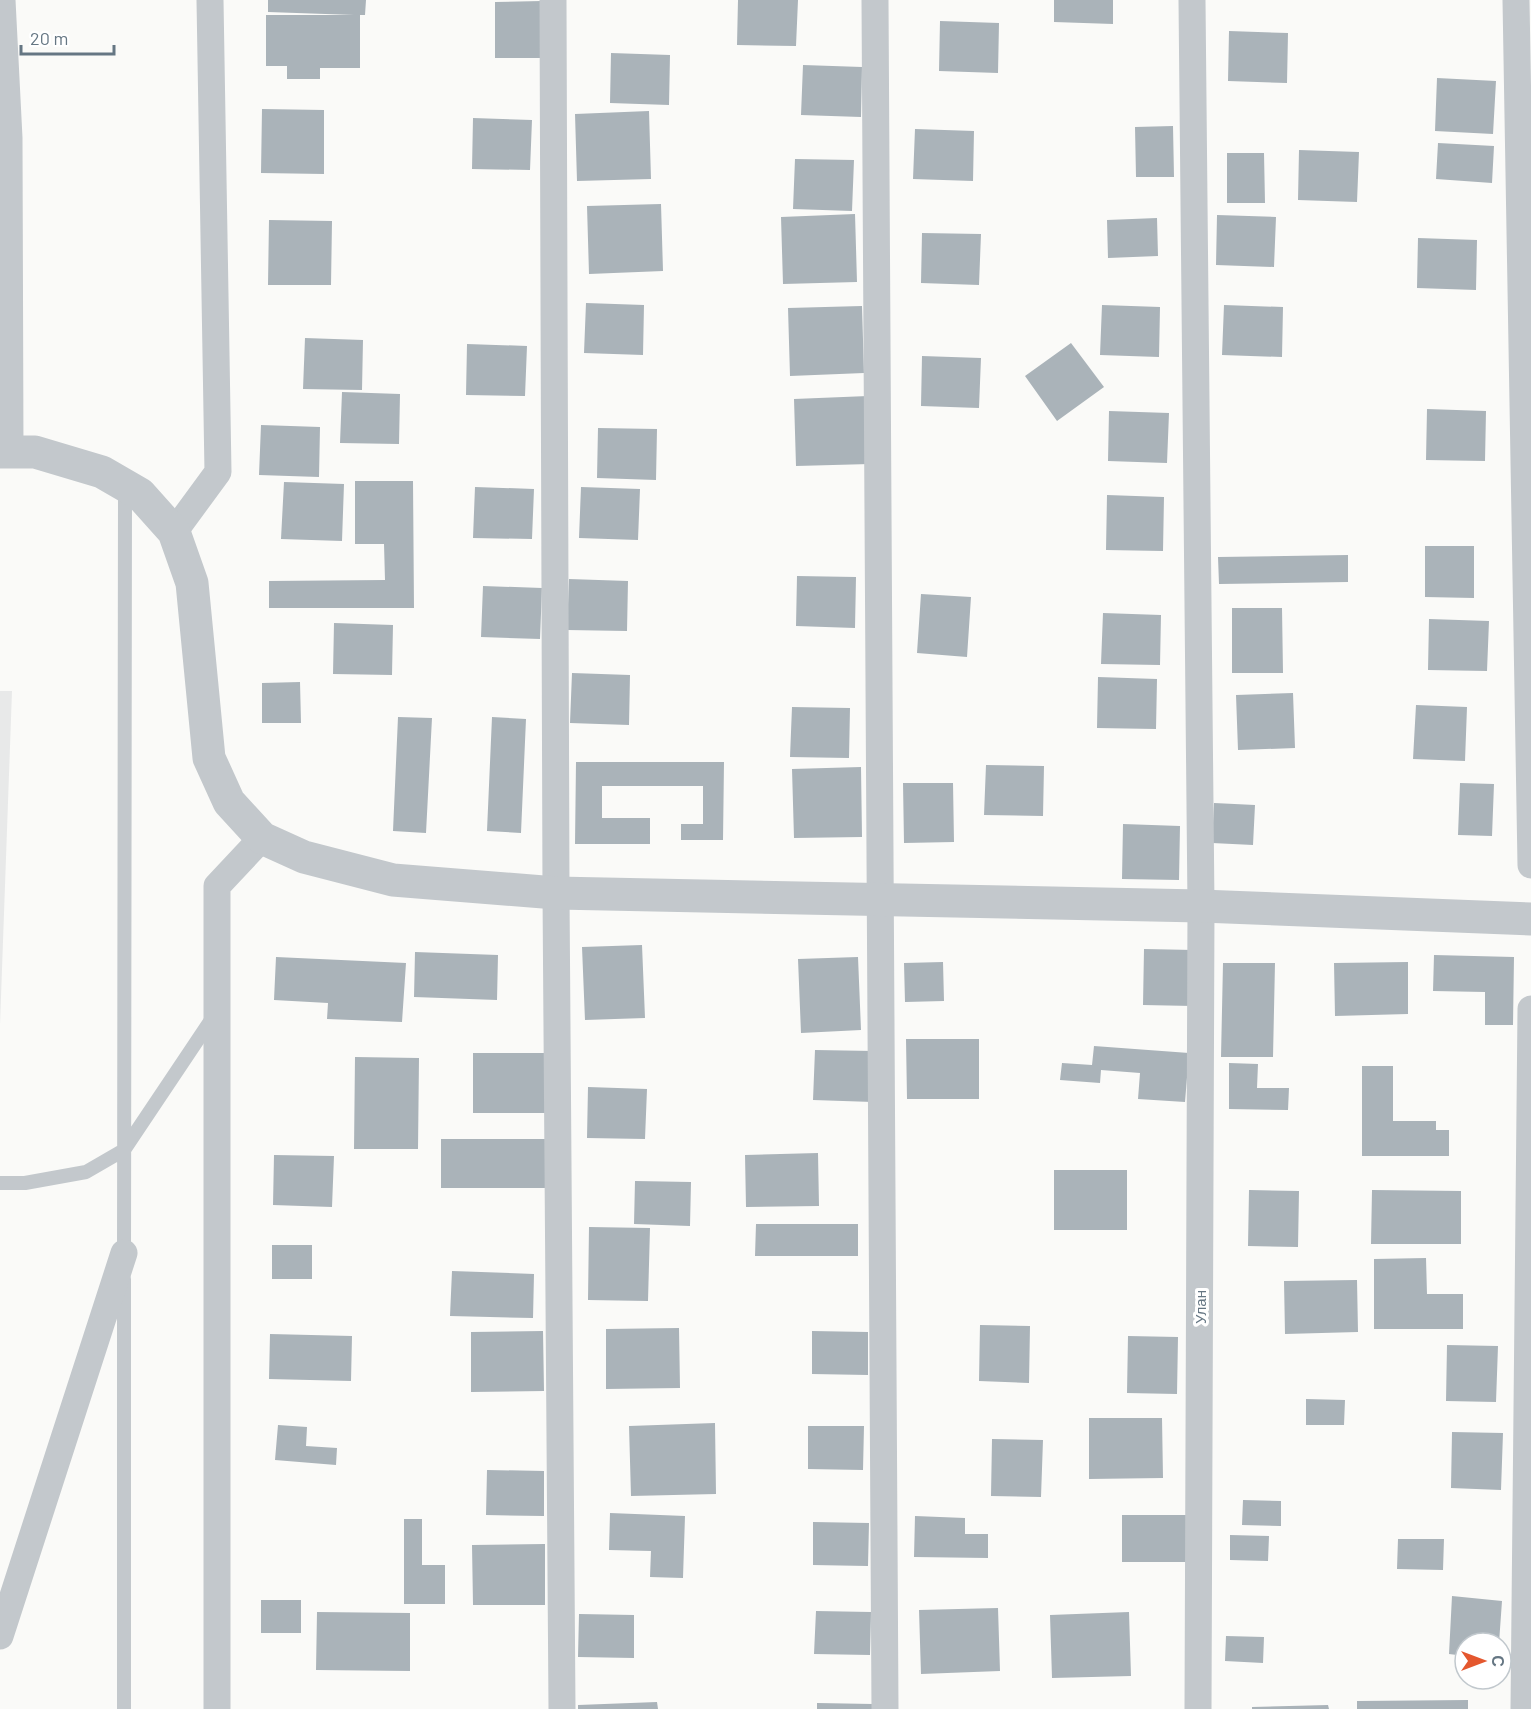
<svg xmlns="http://www.w3.org/2000/svg" width="1531" height="1709" font-family="Barlow,sans-serif">
  <rect width="100%" height="100%" fill="#fafaf8"/>
  <path fill="#e8e9e9" d="M 0,691 L 12,691 L 0,1025 Z"/>
  <path fill="#aab3b9" d="M 268,0 L 366,0 L 365,15 L 360,15 L 360,68 L 320,68 L 320,79 L 287,79 L 287,66 L 266,66 L 266,15 L 354,15 L 268,12 Z
    M 738,0 L 798,0 L 796,46 L 737,45 Z
    M 1054,0 L 1113,0 L 1113,24 L 1054,22 Z
    M 542,1 L 543,58 L 495,58 L 495,2 Z
    M 940,21 L 999,23 L 998,73 L 939,71 Z
    M 1229,31 L 1288,33 L 1287,83 L 1228,81 Z
    M 611,53 L 670,55 L 669,105 L 610,103 Z
    M 803,65 L 862,67 L 861,117 L 801,115 Z
    M 1437,78 L 1496,81 L 1493,134 L 1435,131 Z
    M 262,109 L 324,110 L 324,174 L 261,173 Z
    M 649,111 L 651,179 L 577,181 L 575,114 Z
    M 473,118 L 532,120 L 530,170 L 472,169 Z
    M 1173,126 L 1174,177 L 1136,177 L 1135,127 Z
    M 915,129 L 974,131 L 973,181 L 913,179 Z
    M 1438,143 L 1494,146 L 1492,183 L 1436,179 Z
    M 1299,150 L 1359,152 L 1357,202 L 1298,200 Z
    M 1227,153 L 1264,153 L 1265,203 L 1227,203 Z
    M 795,159 L 854,160 L 852,211 L 793,209 Z
    M 661,204 L 663,271 L 589,274 L 587,206 Z
    M 855,214 L 857,282 L 783,284 L 781,217 Z
    M 1217,215 L 1276,217 L 1274,267 L 1216,265 Z
    M 1157,218 L 1158,256 L 1108,258 L 1107,220 Z
    M 269,220 L 332,221 L 331,285 L 268,285 Z
    M 922,233 L 981,234 L 979,285 L 921,283 Z
    M 1418,238 L 1477,240 L 1476,290 L 1417,288 Z
    M 586,303 L 644,305 L 643,355 L 584,353 Z
    M 1102,305 L 1160,307 L 1159,357 L 1100,355 Z
    M 1224,305 L 1283,307 L 1282,357 L 1222,355 Z
    M 862,306 L 864,373 L 790,376 L 788,308 Z
    M 305,338 L 363,340 L 362,390 L 303,389 Z
    M 1071,343 L 1104,387 L 1057,421 L 1025,376 Z
    M 467,344 L 527,346 L 525,396 L 466,395 Z
    M 922,356 L 981,358 L 979,408 L 921,406 Z
    M 342,392 L 400,394 L 399,444 L 340,443 Z
    M 868,396 L 870,464 L 796,466 L 794,399 Z
    M 1427,409 L 1486,411 L 1485,461 L 1426,460 Z
    M 1109,411 L 1169,413 L 1167,463 L 1108,461 Z
    M 261,425 L 320,427 L 319,477 L 259,475 Z
    M 598,428 L 657,429 L 656,480 L 597,478 Z
    M 355,481 L 413,481 L 414,608 L 269,608 L 269,581 L 385,580 L 384,544 L 355,544 Z
    M 284,482 L 344,484 L 342,541 L 281,539 Z
    M 475,487 L 534,489 L 532,539 L 473,538 Z
    M 581,487 L 640,489 L 638,540 L 579,538 Z
    M 1107,495 L 1164,497 L 1163,551 L 1106,550 Z
    M 1425,546 L 1474,546 L 1474,598 L 1425,597 Z
    M 1348,555 L 1348,582 L 1219,584 L 1218,557 Z
    M 797,576 L 856,577 L 855,628 L 796,626 Z
    M 569,579 L 628,581 L 627,631 L 567,630 Z
    M 483,586 L 542,588 L 540,639 L 481,637 Z
    M 921,594 L 971,597 L 967,657 L 917,653 Z
    M 1232,608 L 1282,608 L 1283,673 L 1232,673 Z
    M 1103,613 L 1161,615 L 1160,665 L 1101,664 Z
    M 1429,619 L 1489,621 L 1487,671 L 1428,670 Z
    M 334,623 L 393,625 L 392,675 L 333,674 Z
    M 572,673 L 630,675 L 629,725 L 570,723 Z
    M 1098,677 L 1157,679 L 1156,729 L 1097,728 Z
    M 300,682 L 301,723 L 262,723 L 262,683 Z
    M 1293,693 L 1295,748 L 1238,750 L 1236,695 Z
    M 1416,705 L 1467,707 L 1465,761 L 1413,759 Z
    M 792,707 L 850,708 L 849,758 L 790,757 Z
    M 398,717 L 432,718 L 426,833 L 393,831 Z
    M 492,717 L 526,719 L 521,833 L 487,831 Z
    M 576,762 L 724,762 L 723,840 L 681,840 L 681,824 L 703,824 L 703,786 L 602,786 L 602,818 L 650,818 L 650,844 L 575,844 Z
    M 986,765 L 1044,766 L 1043,816 L 984,815 Z
    M 861,767 L 862,837 L 794,838 L 792,769 Z
    M 903,783 L 953,783 L 954,842 L 904,843 Z
    M 1460,783 L 1494,784 L 1492,836 L 1458,835 Z
    M 1214,803 L 1255,805 L 1253,845 L 1212,843 Z
    M 1123,824 L 1180,826 L 1179,880 L 1122,879 Z
    M 642,945 L 645,1018 L 585,1020 L 582,947 Z
    M 1144,949 L 1194,950 L 1193,1006 L 1143,1005 Z
    M 415,952 L 498,955 L 497,1000 L 414,997 Z
    M 1434,955 L 1514,957 L 1513,1025 L 1485,1025 L 1485,992 L 1433,991 Z
    M 276,957 L 406,963 L 402,1022 L 327,1019 L 328,1003 L 274,1000 Z
    M 858,957 L 861,1030 L 801,1033 L 798,959 Z
    M 943,962 L 944,1001 L 905,1002 L 904,963 Z
    M 1408,962 L 1408,1014 L 1335,1016 L 1334,963 Z
    M 1223,963 L 1275,963 L 1273,1057 L 1221,1057 Z
    M 906,1039 L 979,1039 L 979,1099 L 907,1099 Z
    M 1094,1046 L 1189,1053 L 1185,1102 L 1138,1099 L 1140,1073 L 1101,1070 L 1100,1083 L 1060,1080 L 1062,1063 L 1092,1065 Z
    M 815,1050 L 874,1051 L 873,1102 L 813,1100 Z
    M 473,1053 L 546,1053 L 547,1113 L 473,1113 Z
    M 355,1057 L 419,1058 L 418,1149 L 354,1149 Z
    M 1229,1063 L 1258,1064 L 1257,1088 L 1289,1088 L 1288,1110 L 1229,1109 Z
    M 1362,1066 L 1393,1066 L 1393,1121 L 1436,1121 L 1436,1130 L 1449,1130 L 1449,1156 L 1362,1156 Z
    M 588,1087 L 647,1089 L 645,1139 L 587,1138 Z
    M 441,1139 L 547,1139 L 547,1188 L 441,1188 Z
    M 818,1153 L 819,1206 L 746,1207 L 745,1155 Z
    M 274,1155 L 334,1156 L 332,1207 L 273,1205 Z
    M 1054,1170 L 1127,1170 L 1127,1230 L 1054,1230 Z
    M 635,1181 L 691,1182 L 690,1226 L 634,1224 Z
    M 1249,1190 L 1299,1191 L 1298,1247 L 1248,1246 Z
    M 1372,1190 L 1461,1191 L 1461,1244 L 1371,1244 Z
    M 756,1224 L 858,1224 L 858,1256 L 755,1256 Z
    M 589,1227 L 650,1228 L 648,1301 L 588,1300 Z
    M 272,1245 L 312,1245 L 312,1279 L 272,1279 Z
    M 1426,1258 L 1427,1294 L 1463,1294 L 1463,1329 L 1374,1329 L 1374,1259 Z
    M 452,1271 L 534,1274 L 533,1318 L 450,1316 Z
    M 1357,1280 L 1358,1332 L 1285,1334 L 1284,1281 Z
    M 980,1325 L 1030,1326 L 1029,1383 L 979,1381 Z
    M 679,1328 L 680,1388 L 606,1389 L 606,1329 Z
    M 543,1331 L 544,1391 L 471,1392 L 471,1332 Z
    M 812,1331 L 868,1332 L 868,1375 L 812,1374 Z
    M 270,1334 L 352,1336 L 351,1381 L 269,1379 Z
    M 1128,1336 L 1178,1337 L 1177,1394 L 1127,1393 Z
    M 1447,1345 L 1498,1346 L 1496,1402 L 1446,1401 Z
    M 1306,1399 L 1345,1400 L 1344,1425 L 1306,1425 Z
    M 1089,1418 L 1162,1418 L 1163,1478 L 1089,1479 Z
    M 715,1423 L 716,1494 L 631,1496 L 629,1426 Z
    M 278,1425 L 307,1427 L 306,1446 L 337,1448 L 336,1465 L 275,1460 Z
    M 808,1426 L 864,1426 L 863,1470 L 808,1469 Z
    M 1452,1432 L 1503,1433 L 1501,1490 L 1451,1488 Z
    M 992,1439 L 1043,1440 L 1041,1497 L 991,1496 Z
    M 487,1470 L 544,1471 L 544,1516 L 486,1515 Z
    M 1243,1500 L 1281,1501 L 1281,1526 L 1242,1525 Z
    M 610,1513 L 685,1516 L 683,1578 L 650,1577 L 651,1551 L 609,1550 Z
    M 1122,1515 L 1193,1515 L 1192,1562 L 1122,1562 Z
    M 915,1516 L 965,1518 L 965,1534 L 988,1534 L 988,1558 L 914,1557 Z
    M 404,1519 L 422,1519 L 422,1565 L 445,1565 L 445,1604 L 404,1604 Z
    M 813,1522 L 869,1523 L 868,1566 L 813,1565 Z
    M 1230,1535 L 1269,1536 L 1268,1561 L 1230,1560 Z
    M 1398,1539 L 1444,1539 L 1443,1570 L 1397,1569 Z
    M 545,1544 L 545,1605 L 473,1605 L 472,1545 Z
    M 1452,1596 L 1502,1601 L 1499,1643 L 1465,1643 L 1465,1656 L 1449,1654 Z
    M 261,1600 L 301,1600 L 301,1633 L 261,1633 Z
    M 998,1608 L 1000,1671 L 921,1674 L 919,1610 Z
    M 816,1611 L 871,1612 L 870,1655 L 814,1654 Z
    M 317,1612 L 410,1613 L 410,1671 L 316,1670 Z
    M 1129,1612 L 1131,1676 L 1052,1678 L 1050,1615 Z
    M 579,1614 L 634,1615 L 634,1658 L 578,1657 Z
    M 1226,1636 L 1264,1637 L 1263,1663 L 1225,1661 Z
    M 1468,1700 L 1468,1709 L 1357,1709 L 1357,1701 Z
    M 657,1702 L 658,1709 L 578,1709 L 578,1705 Z
    M 817,1703 L 873,1704 L 873,1709 L 817,1709 Z
    M 1328,1705 L 1329,1709 L 1252,1709 L 1252,1707 Z"/>
  <g fill="none" stroke-linecap="round" stroke-linejoin="round">
    <path stroke="#c3c8cc" stroke-width="14" d="M 0,1183 L 25,1183 L 86,1172 L 124,1150 L 213,1017
      M 124,1257 L 125,487
      M 124,1279 L 124,1709"/>
    <path stroke="#c3c8cc" stroke-width="27" d="M 2,0 L 9,138 L 10,452
      M 553,0 L 556,893 L 562,1709
      M 875,0 L 885,1709
      M 1192,0 L 1201,906 L 1198,1709
      M 1516,0 L 1531,865
      M 174,532 L 218,472 L 210,0
      M 0,1636 L 124,1253
      M 217,1709 L 217,886 L 262,838
      M 1524,1709 L 1531,1009"/>
    <path stroke="#c3c8cc" stroke-width="33" d="M 0,452 L 35,452 L 102,472 L 140,494 L 174,532 L 192,583 L 209,758 L 229,802 L 262,838 L 304,857 L 393,880 L 556,893 L 1201,906 L 1531,919"/>
  </g>
  <g text-anchor="middle" dominant-baseline="central" stroke-width="6" stroke-linejoin="round" paint-order="stroke">
    <g font-size="15" fill="#657683" stroke="#fff">
      <text transform="translate(1200 1307) rotate(-90)">Улан</text>
    </g>
  </g>
  <g transform="translate(1483 1661) rotate(90)"><circle r="28" fill="#ffffff" stroke="#c1c8cd" stroke-width="1.5"/>
  <path d="M0-4.5L10 22L0 15L-10 22Z" fill="#e4572e"/>
  <text y="-9" font-size="16" font-weight="bold" text-anchor="middle" fill="#657683">С</text>
  </g>
  <path d="M21 45v9h93v-9" fill="none" stroke="#657683" stroke-width="3"/>
  <text x="30" y="45" font-size="18" fill="#657683" stroke="#ffffff" stroke-width="4.5" paint-order="stroke">20 m</text>
</svg>
